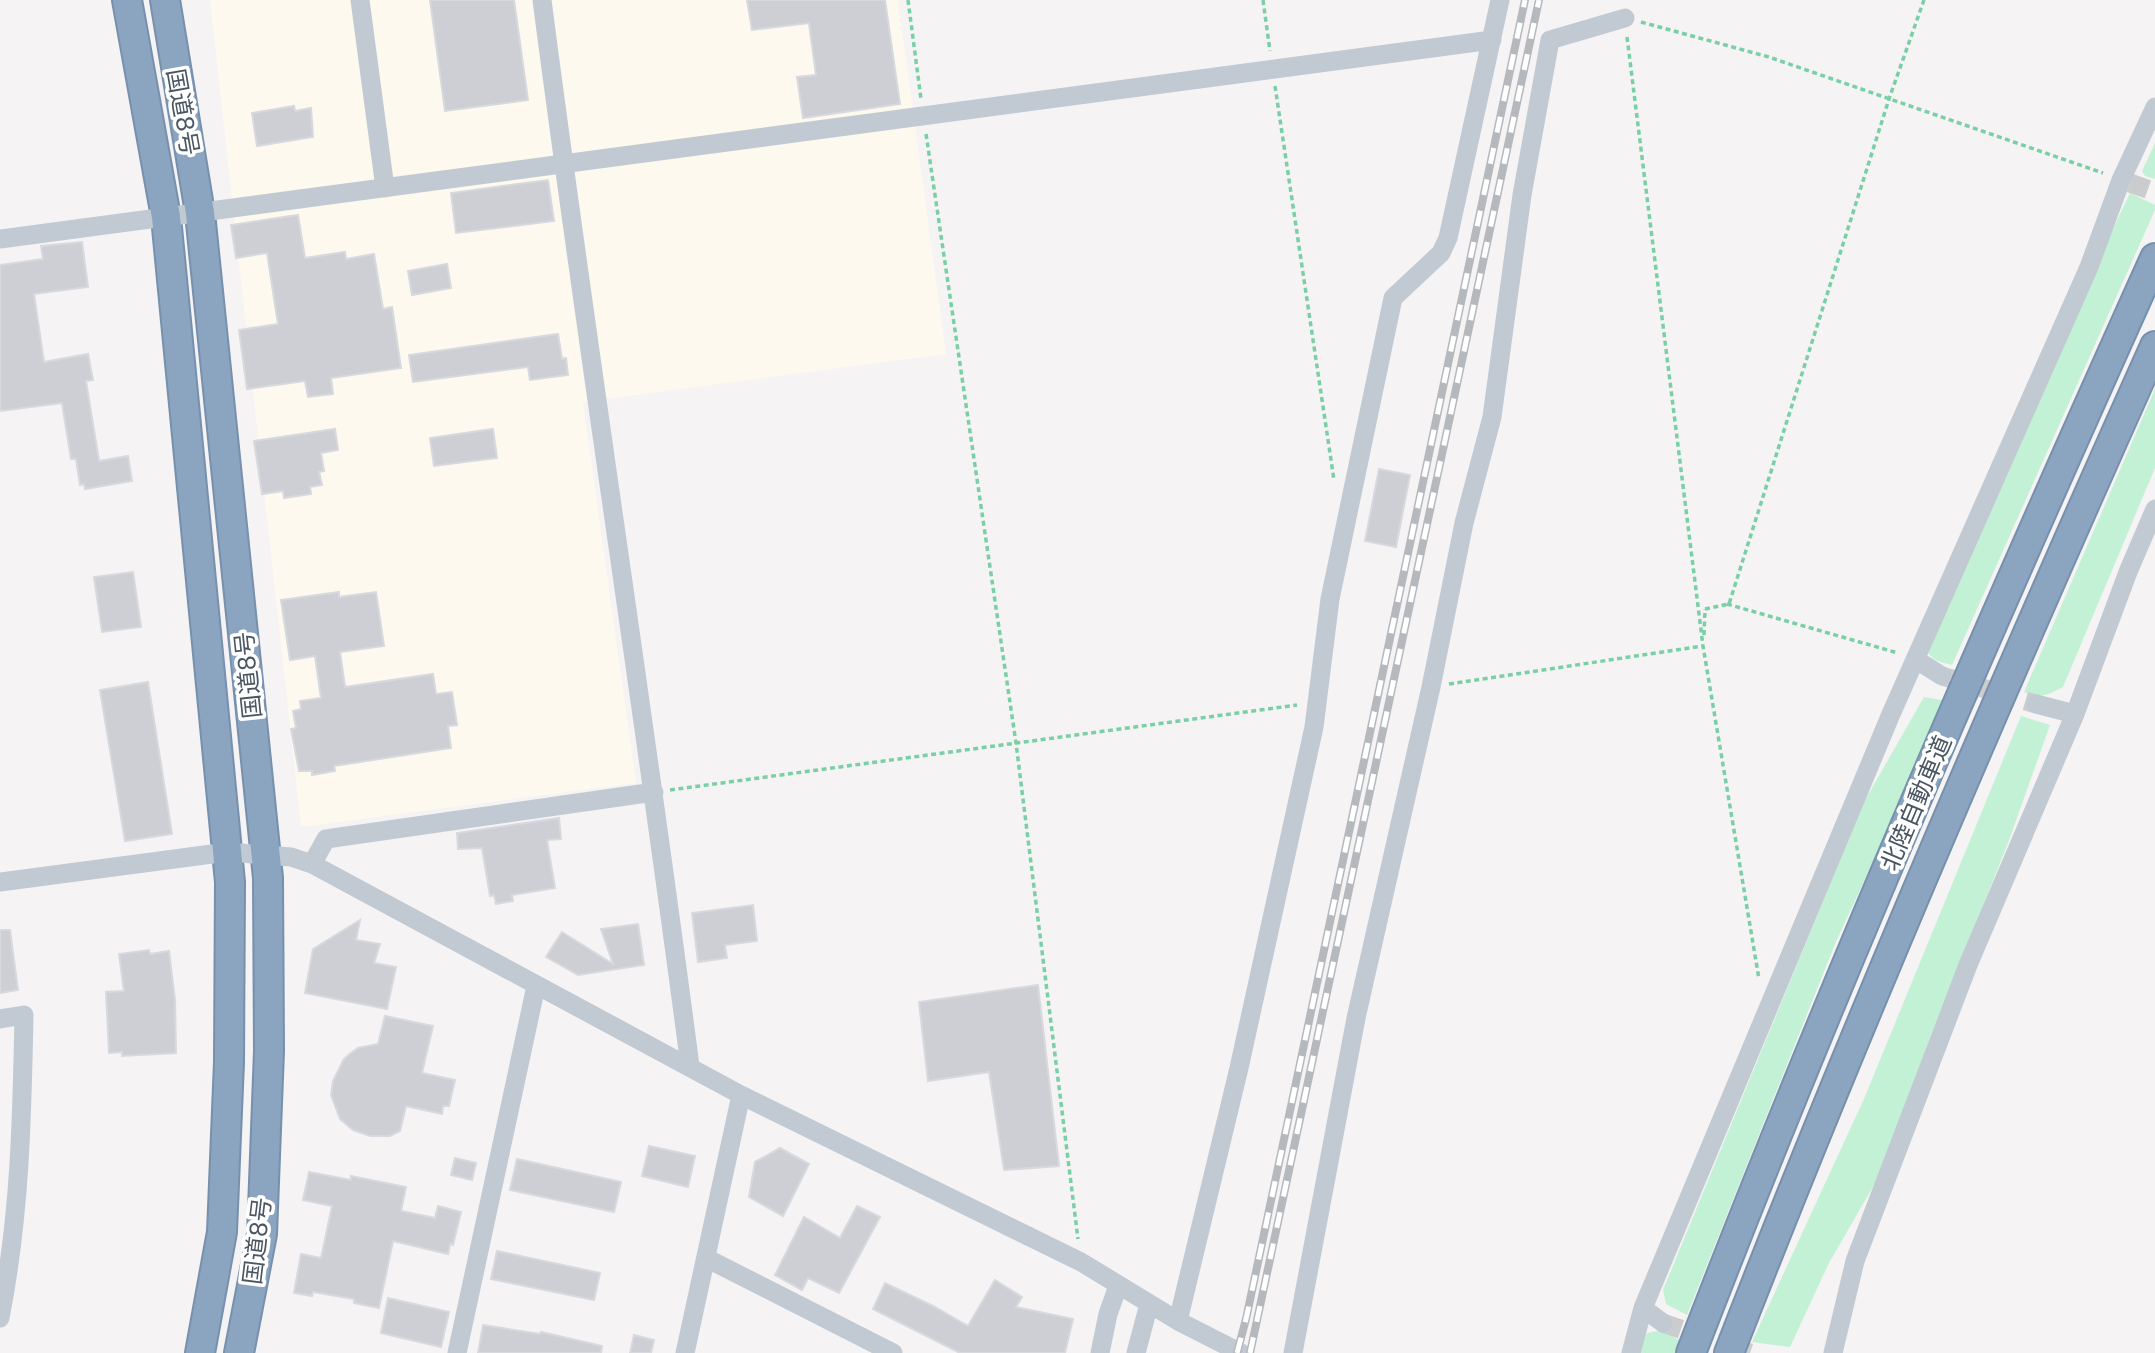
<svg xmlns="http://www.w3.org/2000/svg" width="2155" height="1353" font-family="Poppins,'Noto Sans JP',sans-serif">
  <rect width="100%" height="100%" fill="#f5f3f3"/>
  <path fill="#fdf9ef" d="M 210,0 L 898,0 L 946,354 L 583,402 L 636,783 L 301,827 Z"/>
  <path fill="#c3f1d5" d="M 2155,143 L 2155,179 L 2145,176 L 2142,171 Z
    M 2130,193 L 2155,205 L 2155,210 L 1952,665 C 1937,661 1931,660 1924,646 L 2078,303 Z
    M 2155,389 L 2155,468 L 2063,687 C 2048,695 2040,699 2024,692 Z
    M 1924,697 L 1947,701 L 1835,944 L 1687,1315 L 1666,1304 L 1663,1290 L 1864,802 Z
    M 2021,716 L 2050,725 L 2008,843 L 1931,1035 L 1882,1171 L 1829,1263 L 1790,1347 L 1752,1342 L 1864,1099 Z
    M 1661,1330 L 1684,1343 L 1680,1353 L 1639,1353 L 1644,1334 Z"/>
  <path fill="#cdcfd5" stroke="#d7d9de" stroke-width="2" d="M 430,0 L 514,0 L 528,100 L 445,111 Z
    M 747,0 L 885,0 L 900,104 L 803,118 L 797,77 L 816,75 L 809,23 L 752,30 Z
    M 294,106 L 295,111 L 311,108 L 313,137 L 257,146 L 252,113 Z
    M 548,180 L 554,221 L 456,233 L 451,193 Z
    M 298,215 L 305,258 L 345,252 L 346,259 L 374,254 L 383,309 L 392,307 L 401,368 L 331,378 L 333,394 L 308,397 L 305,381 L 247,389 L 239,330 L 278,324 L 267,253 L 236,258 L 231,225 Z
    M 82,242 L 88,287 L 34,294 L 44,362 L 88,354 L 93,380 L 86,381 L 99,461 L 128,456 L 132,481 L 85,489 L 84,484 L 80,485 L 76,459 L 71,459 L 62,403 L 0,411 L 0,265 L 43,259 L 41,246 Z
    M 447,264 L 451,288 L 412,295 L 408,271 Z
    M 558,334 L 562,359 L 566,358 L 568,375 L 530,380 L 528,367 L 413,382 L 409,355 Z
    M 335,429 L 338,450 L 321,453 L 324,471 L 319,472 L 322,485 L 310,487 L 311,494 L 284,498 L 283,491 L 262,494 L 254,441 Z
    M 493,429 L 497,458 L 434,466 L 430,438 Z
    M 1379,469 L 1410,475 L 1396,547 L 1365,541 Z
    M 133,572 L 141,627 L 102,632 L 94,577 Z
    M 339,592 L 339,597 L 376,592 L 384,646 L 340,652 L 345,687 L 433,674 L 436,694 L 452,692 L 457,725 L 448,726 L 451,748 L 334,766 L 335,771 L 312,775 L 312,771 L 299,771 L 291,729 L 296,728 L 293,711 L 301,709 L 300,701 L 321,698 L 315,656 L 290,660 L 281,600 Z
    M 148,682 L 172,834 L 125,841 L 100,690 Z
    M 559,818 L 561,839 L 547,840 L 555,888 L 512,895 L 513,901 L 496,904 L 494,895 L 490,896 L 482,848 L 458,849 L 457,833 Z
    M 753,905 L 757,941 L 725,945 L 727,958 L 698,962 L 692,913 Z
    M 360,920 L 356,940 L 380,944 L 374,963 L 396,967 L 387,1009 L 305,993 L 313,949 Z
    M 638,924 L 644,965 L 578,975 L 546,957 L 562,932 L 613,964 L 601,929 Z
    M 0,930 L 10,930 L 18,990 L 0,993 Z
    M 149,950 L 150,954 L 169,951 L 175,1000 L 176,1053 L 122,1056 L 122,1052 L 109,1053 L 106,992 L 124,991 L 119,954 Z
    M 1038,985 L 1059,1166 L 1004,1170 L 989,1072 L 928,1081 L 919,1002 Z
    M 385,1016 L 433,1026 L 422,1073 L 455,1080 L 449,1106 L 443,1106 L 442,1114 L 406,1106 L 400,1131 L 390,1136 L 370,1136 L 353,1130 L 340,1119 L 331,1095 L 333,1081 L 344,1059 L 351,1053 L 358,1048 L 378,1044 Z
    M 649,1146 L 695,1156 L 688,1187 L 642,1176 Z
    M 780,1148 L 809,1164 L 783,1216 L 749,1197 L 755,1162 Z
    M 455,1158 L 476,1163 L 472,1180 L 451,1175 Z
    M 517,1159 L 621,1182 L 614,1212 L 510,1190 Z
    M 309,1172 L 351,1180 L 351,1176 L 406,1187 L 401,1211 L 435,1218 L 438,1206 L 461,1212 L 453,1245 L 450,1244 L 448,1254 L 393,1241 L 379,1308 L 354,1303 L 354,1299 L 313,1292 L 312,1296 L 294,1293 L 301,1254 L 321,1258 L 332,1206 L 303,1200 Z
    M 857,1206 L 880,1217 L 839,1293 L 808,1278 L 802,1290 L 775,1275 L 804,1217 L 840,1238 Z
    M 497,1251 L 600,1273 L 594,1300 L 491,1279 Z
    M 995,1280 L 1022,1297 L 1016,1307 L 1073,1319 L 1065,1353 L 960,1353 L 873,1309 L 885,1283 L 933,1306 L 968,1326 Z
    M 388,1298 L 449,1312 L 441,1347 L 381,1333 Z
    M 483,1325 L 540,1334 L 541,1332 L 602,1346 L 601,1353 L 478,1353 Z
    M 634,1335 L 654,1340 L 651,1353 L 630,1353 Z"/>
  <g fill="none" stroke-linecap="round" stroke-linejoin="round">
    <path stroke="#caccce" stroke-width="19" stroke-dasharray="19 10" stroke-linecap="butt" d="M 2130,183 L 2155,192
      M 1942,676 L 2036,704
      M 1663,1323 L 1750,1353"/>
    <defs>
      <path id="highway" d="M 127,0 L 166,217 L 230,882 L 229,1062 L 222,1232 L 200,1353
        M 165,0 L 200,213 L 268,878 L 269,1051 L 262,1234 L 239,1353
        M 1691,1353 C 1833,983 1992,620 2155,258
        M 1729,1353 C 1861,1013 2006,678 2155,346"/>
    </defs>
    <use href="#highway" stroke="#7690ad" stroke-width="32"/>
    <path stroke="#7ad0a6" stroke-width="3.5" stroke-dasharray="5 3.5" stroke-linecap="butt" d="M 908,0 L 921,99
      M 1263,0 L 1270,51
      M 1641,22 L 1769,57 L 2103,173
      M 1627,37 L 1703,646 L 1759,979
      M 1275,86 L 1334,480
      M 926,134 L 1016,743 L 1078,1239
      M 1727,604 L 1898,653
      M 1705,609 L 1729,604 L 1889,99 L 1924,0
      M 1704,635 L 1705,609
      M 1449,684 L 1703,646
      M 670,790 L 1297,705"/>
    <path stroke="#c1cad2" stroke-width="19" d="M 360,0 L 385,188
      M 542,0 C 588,356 644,710 690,1066
      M 0,239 L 1492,40
      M 1915,659 L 1942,676
      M 2036,704 L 2075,714
      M 312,864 L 326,839 L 654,792
      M 0,882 L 227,852 L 291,857 L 312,864 L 741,1095 L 1081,1262 L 1178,1321 L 1241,1353
      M 0,1019 L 24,1015 C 22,1119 20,1216 0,1318
      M 706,1258 L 893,1353
      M 1643,1308 L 1663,1323
      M 1178,1321 L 1239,1068 L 1314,727 L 1330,599 L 1393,298 L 1441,253 L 1448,238 L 1500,0
      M 457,1353 L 536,986
      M 685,1353 L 741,1095
      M 1100,1353 L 1108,1314 L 1118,1286
      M 1136,1353 L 1149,1304
      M 1293,1353 L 1356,1018 L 1431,687 L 1464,523 L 1492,417 L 1522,195 L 1550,40 L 1625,18
      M 1631,1353 L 1643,1308 L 1891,714 L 2089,267 L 2121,180 L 2155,107
      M 1833,1353 L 1855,1261 L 1968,965 L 2075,714 L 2128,572 L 2155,509"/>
    <use href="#highway" stroke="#8ba5c1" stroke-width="28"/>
    <defs>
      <path id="rail" d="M 1237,1353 L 1246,1319 L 1525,0
        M 1250,1353 L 1539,0"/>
    </defs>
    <use href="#rail" stroke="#b5b8bd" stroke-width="8"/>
    <use href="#rail" stroke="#fff" stroke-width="5" stroke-dasharray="16" stroke-linecap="butt"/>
  </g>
  <g text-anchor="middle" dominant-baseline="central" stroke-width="7" stroke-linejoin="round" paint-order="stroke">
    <g font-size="24" fill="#4a5661" stroke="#fff">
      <text transform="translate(183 112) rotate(80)">国道8号</text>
      <text transform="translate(248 675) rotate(-96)">国道8号</text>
      <text transform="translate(1916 803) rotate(-67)">北陸自動車道</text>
      <text transform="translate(257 1241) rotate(-83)">国道8号</text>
    </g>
  </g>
</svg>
